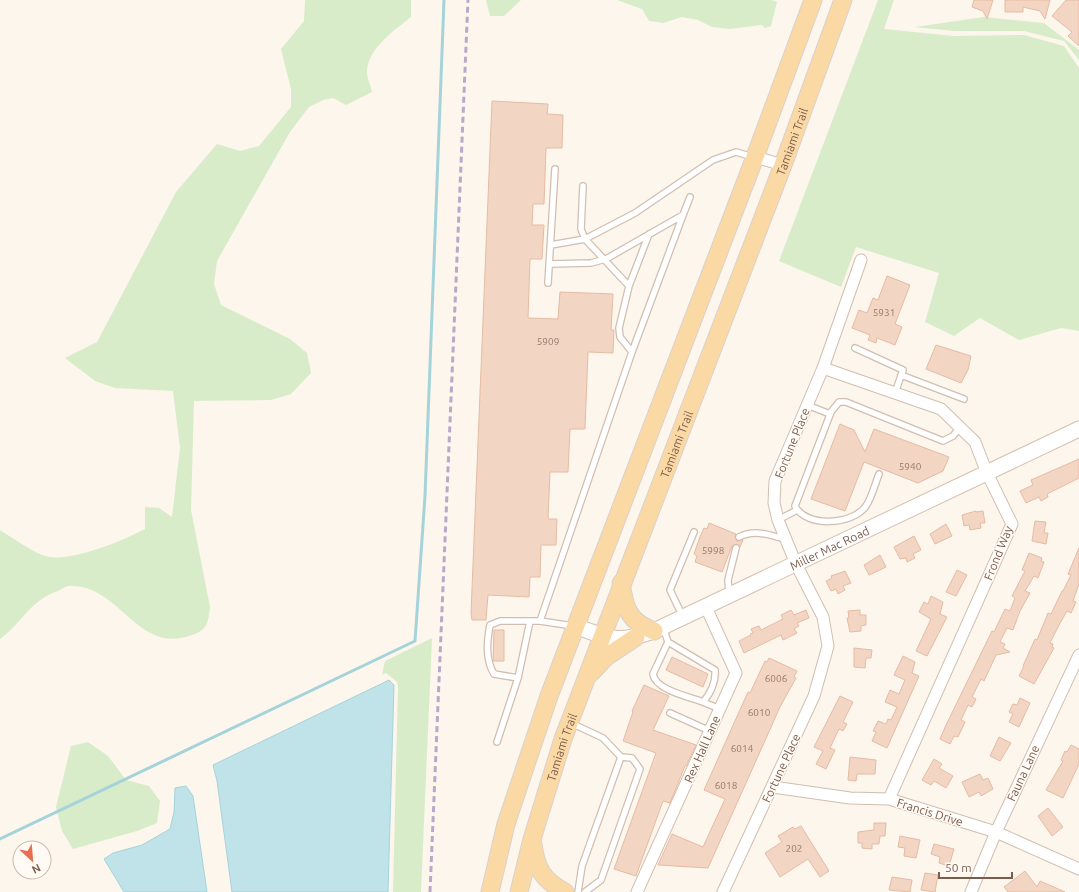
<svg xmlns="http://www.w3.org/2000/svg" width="1079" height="892" font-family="Ubuntu,sans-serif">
  <rect width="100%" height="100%" fill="#fdf6ec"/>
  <path fill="#d8ecc9" d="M 305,0 L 411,0 L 411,17 C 394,31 366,49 367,74 C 368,80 371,87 372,92 L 346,105 L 333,98 L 323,100 L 309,107 L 290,132 L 217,261 L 214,284 L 221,305 L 290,339 L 307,353 L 311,373 L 291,394 L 271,400 L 194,401 L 191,510 L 210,607 C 208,624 207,631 189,636 C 136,653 120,584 69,586 C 66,586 62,589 58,591 C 53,593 47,595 42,599 C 26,609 16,628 0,639 L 0,530 C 13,538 28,549 42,555 C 66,565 122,541 145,529 L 145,507 L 159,508 L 172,517 L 180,448 L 173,391 L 115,388 L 95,381 L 65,358 L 97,342 L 176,192 L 217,144 L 240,151 L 259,146 L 291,107 L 291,89 L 281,49 L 304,21 Z
    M 486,0 L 521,0 L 504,16 L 490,16 Z
    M 617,0 L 771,0 L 777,2 L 771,26 L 765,28 L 762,25 L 730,29 L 712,27 L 698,20 L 682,17 L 663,23 L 649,21 L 642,9 Z
    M 878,0 L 894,0 L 884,29 L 954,36 L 1024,35 L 1064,46 L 1079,68 L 1079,331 L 1061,328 L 1019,340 L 980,318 L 954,336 L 925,322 L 939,273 L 856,247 L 841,287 L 779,261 Z
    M 984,17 L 1044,23 L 1079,50 L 1079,60 L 1064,41 L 1024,31 L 954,31 L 915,27 Z
    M 432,638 L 421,892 L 393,892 L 398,686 L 397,682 L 386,673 L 382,675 L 385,661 Z
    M 88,742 L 108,756 L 126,780 L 149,786 L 160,801 L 157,823 L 137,831 L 73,849 L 62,831 L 56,807 L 71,746 Z"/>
  <path fill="#bfe3e8" stroke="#a5d3da" d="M 389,680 L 394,685 L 388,892 L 232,892 L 217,781 L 213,765 Z
    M 186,786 L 193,796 L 207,892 L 124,892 L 104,859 L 113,853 L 142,845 L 170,829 L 174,812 L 175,788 Z"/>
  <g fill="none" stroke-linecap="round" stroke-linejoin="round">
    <path stroke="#a5d3da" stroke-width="3" d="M 0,839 L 415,641 L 425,496 L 444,0"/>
  </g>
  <path fill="#f3d5c3" stroke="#e6bba3" d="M 974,0 L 993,0 L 987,19 L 983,11 L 972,7 Z
    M 1005,0 L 1050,0 L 1045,19 L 1040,11 L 1023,7 L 1023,12 L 1005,12 Z
    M 1066,0 L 1079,0 L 1079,46 L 1068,36 L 1072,32 L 1052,16 Z
    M 492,101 L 548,104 L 547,114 L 563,115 L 562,148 L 546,148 L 544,204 L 533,204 L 532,225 L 544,225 L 542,259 L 530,259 L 528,318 L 558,319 L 560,292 L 613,294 L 611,330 L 614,330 L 613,353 L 588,352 L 585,429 L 570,429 L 568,472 L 550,472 L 548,519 L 557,519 L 556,545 L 541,545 L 540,577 L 530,577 L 529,597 L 488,595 L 486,620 L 472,620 L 471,613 Z
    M 887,276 L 910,285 L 895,324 L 902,327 L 895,345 L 877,338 L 876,343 L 868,340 L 870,335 L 852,328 L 859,310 L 867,313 L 873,298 L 878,300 Z
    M 936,345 L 971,356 L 968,370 L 961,383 L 926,369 Z
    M 840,424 L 854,430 L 865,452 L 874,429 L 949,457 L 943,471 L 918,483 L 864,462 L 845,511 L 811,499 Z
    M 1079,459 L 1079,478 L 1047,494 L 1048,497 L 1041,501 L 1039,497 L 1026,503 L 1020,491 L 1033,485 L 1031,480 Z
    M 976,511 L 976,512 L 983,511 L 985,523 L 980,523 L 981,528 L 970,530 L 969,525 L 964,526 L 962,515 Z
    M 1035,521 L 1046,522 L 1044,533 L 1048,533 L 1046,544 L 1032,541 Z
    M 709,523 L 736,534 L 735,537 L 737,541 L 743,540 L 740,547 L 737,544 L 732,546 L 722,572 L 695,562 L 697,556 L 694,554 L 700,537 L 704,528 L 707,529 Z
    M 946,524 L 952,536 L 935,544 L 930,534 Z
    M 914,536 L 921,550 L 913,554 L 915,558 L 907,562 L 906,558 L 900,559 L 894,547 Z
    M 1079,548 L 1079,584 L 1073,601 L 1076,602 L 1071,613 L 1067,611 L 1059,625 L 1050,643 L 1053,644 L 1052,647 L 1054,648 L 1034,684 L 1019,676 L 1024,666 L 1023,666 L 1035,639 L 1037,640 L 1048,613 L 1051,614 L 1062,591 L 1063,591 L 1071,575 L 1068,574 Z
    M 1029,553 L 1042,558 L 1041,561 L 1044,562 L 1038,578 L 1034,576 L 1025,591 L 1030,593 L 1020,611 L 1013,630 L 1007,628 L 1000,642 L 1005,644 L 1003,648 L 1010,652 L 996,655 L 984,681 L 981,679 L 972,697 L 976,699 L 972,707 L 968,705 L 961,720 L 965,722 L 958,737 L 954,736 L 950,744 L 940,739 L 946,725 L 992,631 L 994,632 L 1005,609 L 1010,611 L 1015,598 L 1012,596 L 1025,571 L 1022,570 Z
    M 880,555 L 886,567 L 869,575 L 864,565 Z
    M 957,570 L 967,575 L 956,596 L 946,592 Z
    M 845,571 L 851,583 L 843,586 L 845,590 L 838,594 L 836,589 L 831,591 L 826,581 L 832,578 L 831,576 Z
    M 931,596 L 943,602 L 940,614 L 947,617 L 927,656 L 916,651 L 931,619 L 919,612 L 924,602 L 928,604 Z
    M 791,610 L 794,615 L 806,610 L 809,618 L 797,623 L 799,626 L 794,629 L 797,633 L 783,640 L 781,635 L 744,653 L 739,641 L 751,635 L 750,634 L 753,633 L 751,629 L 759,626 L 761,630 L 783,619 L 781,615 Z
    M 860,610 L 860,615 L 866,615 L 866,625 L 861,626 L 861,631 L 850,632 L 847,618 L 849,618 L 848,611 Z
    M 494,630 L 504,630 L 504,661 L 493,661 Z
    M 854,648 L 872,650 L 871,658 L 866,658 L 865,668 L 854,667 Z
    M 903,656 L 915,662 L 912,673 L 919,676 L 887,748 L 872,741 L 876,732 L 873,731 L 878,721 L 886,724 L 888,719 L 891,720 L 897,707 L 885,702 L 890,690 L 899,694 L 905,680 L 894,675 Z
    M 672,657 L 708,674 L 703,687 L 666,670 Z
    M 769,658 L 797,671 L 794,677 L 796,678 L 780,707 L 708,868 L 658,865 L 672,834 L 703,847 L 725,799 L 704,790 L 748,692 L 750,693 L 765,661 L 767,662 Z
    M 644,685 L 669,696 L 653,730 L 696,745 L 686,766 L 685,766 L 670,803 L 663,801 L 636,876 L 614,869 L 656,753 L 623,741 L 633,712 L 632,711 Z
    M 840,696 L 853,702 L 843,722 L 847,724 L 843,731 L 839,729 L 830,748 L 835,750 L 826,769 L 816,764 L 823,751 L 814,747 Z
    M 1020,698 L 1030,703 L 1019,727 L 1009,722 L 1013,714 L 1009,712 L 1013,704 L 1017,705 Z
    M 999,737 L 1011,743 L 1000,761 L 990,756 Z
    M 1071,745 L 1079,749 L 1079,764 L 1063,798 L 1046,790 L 1063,761 L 1061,760 L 1065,751 L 1067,752 Z
    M 850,757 L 876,760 L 875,774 L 857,774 L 856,781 L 848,780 Z
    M 934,759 L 942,764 L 939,768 L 953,776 L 946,788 L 934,781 L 931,785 L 922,780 Z
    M 980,774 L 983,780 L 988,778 L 993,789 L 981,796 L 979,792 L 969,797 L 962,782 Z
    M 1048,808 L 1063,827 L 1052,836 L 1038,816 Z
    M 874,823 L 886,823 L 885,836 L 880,836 L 879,844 L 872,844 L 872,849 L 862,848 L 862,843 L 858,843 L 858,832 L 874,830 Z
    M 801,826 L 829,871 L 820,877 L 808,859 L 780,877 L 765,853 L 782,842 L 778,836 L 793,827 L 795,829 Z
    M 900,836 L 920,840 L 916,858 L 904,856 L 905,848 L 898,847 Z
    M 934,844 L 954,849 L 949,866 L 939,863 L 940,857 L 931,854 Z
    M 1025,871 L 1037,887 L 1040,881 L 1065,892 L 1008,892 L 1004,887 Z
    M 925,873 L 938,875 L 935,892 L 921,890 Z
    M 892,877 L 912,880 L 910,892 L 889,890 Z"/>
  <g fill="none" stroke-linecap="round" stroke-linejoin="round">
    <defs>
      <path id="lane" d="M 583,186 L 581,229 L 585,239 L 629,286 L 619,328 L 620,337 L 632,352
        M 683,215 L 690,197
        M 551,245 L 585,239 L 635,213 L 713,160 L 736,152 L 753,157
        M 550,264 L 591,263 L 606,259 L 683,215 L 632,352 L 540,621 L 573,626
        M 548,283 L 555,169
        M 629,286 L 649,234
        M 855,348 L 903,370 L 895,393
        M 901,375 L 964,399
        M 807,405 L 830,414
        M 879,474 C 875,484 872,497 866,506 C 853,525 806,528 795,506 L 831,412 L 839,402 L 846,402 L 943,441 L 953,436 L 960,427
        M 778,520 L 797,510
        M 739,537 C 755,529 769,535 785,539
        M 729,594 L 728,580 L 736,548
        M 683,617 L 670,590 L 694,532
        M 663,627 L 668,642 L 715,670 C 716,681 711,693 703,702 C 690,697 655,690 653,674 L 668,642
        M 518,678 L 494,674 C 485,659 487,641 490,625 L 500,621 L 540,621
        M 703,702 L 720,709
        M 670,713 L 710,731
        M 571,723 L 603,738 L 621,757
        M 497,742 L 518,678 L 530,621
        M 578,892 L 582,866 L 621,757 L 632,758 L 640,769 L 601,880 L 585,892"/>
      <path id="street" d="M 755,157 L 783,165
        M 823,368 L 941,409 L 975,442 L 987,473 L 1012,524 L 889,799
        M 773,787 L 850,798 L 889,799 L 996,832 L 1079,869
        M 637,892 L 736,673 L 706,607
        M 723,892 L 814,696 L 828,646 L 823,617 L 796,564 L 778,520 L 774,503 L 775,481 L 823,368 L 861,260
        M 971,892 L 996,832 L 1079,655"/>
      <g id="secondary">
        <path id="s1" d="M 575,626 C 611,639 616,644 654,631 L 1079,429"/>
      </g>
      <g id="primary">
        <path d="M 621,583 C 625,609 628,621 654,631"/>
        <path d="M 591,673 L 606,657 L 636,637"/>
        <path d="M 533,844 C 536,869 543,880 565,892"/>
        <path d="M 490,892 L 506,824 L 549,696 L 755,157 L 813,0"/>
        <path id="s2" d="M 519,892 L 532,839 L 563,739 L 783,165 L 843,0"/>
      </g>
    </defs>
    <use href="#lane" stroke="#d1beb0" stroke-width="8"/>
    <use href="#street" stroke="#d1beb0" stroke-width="13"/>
    <use href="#secondary" stroke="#d6c0b0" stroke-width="17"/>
    <use href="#primary" stroke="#dad1cd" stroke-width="19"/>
    <use href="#lane" stroke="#fff" stroke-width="5.5"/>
    <use href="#street" stroke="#fff" stroke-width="11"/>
    <use href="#secondary" stroke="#fff" stroke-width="15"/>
    <use href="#primary" stroke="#fbd9a5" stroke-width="17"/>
    <path stroke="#b9a8c9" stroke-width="3" stroke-dasharray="6 4" stroke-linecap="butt" d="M 430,892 L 468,0"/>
  </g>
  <g text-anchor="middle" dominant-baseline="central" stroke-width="3" stroke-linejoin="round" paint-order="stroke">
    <g font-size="10" fill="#987a6a">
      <text x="884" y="312">5931</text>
      <text x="548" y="341">5909</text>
      <text x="910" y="466">5940</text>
      <text x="713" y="550">5998</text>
      <text x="776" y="678">6006</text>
      <text x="759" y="712">6010</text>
      <text x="742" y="748">6014</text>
      <text x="726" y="785">6018</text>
      <text x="794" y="848">202</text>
    </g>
    <g font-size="12" fill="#7a5c4d" stroke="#fffaf3">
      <text stroke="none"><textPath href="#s2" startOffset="799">Tamiami Trail</textPath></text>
      <text transform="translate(792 443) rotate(-68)">Fortune Place</text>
      <text stroke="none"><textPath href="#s2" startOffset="475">Tamiami Trail</textPath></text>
      <text stroke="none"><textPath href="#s1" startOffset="276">Miller Mac Road</textPath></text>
      <text transform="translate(998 553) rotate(-68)">Frond Way</text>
      <text stroke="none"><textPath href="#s2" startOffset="151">Tamiami Trail</textPath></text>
      <text transform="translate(702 749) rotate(-66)">Rex Hall Lane</text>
      <text transform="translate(781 768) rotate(-65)">Fortune Place</text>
      <text transform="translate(1023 773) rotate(-65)">Fauna Lane</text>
      <text transform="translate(930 812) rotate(17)">Francis Drive</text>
    </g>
  </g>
  <g transform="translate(32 860) rotate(154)"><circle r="19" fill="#fffaf3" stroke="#cabbb1"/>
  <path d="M0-3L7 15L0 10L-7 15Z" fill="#e76f51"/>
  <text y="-6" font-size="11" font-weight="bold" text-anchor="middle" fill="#7a5c4d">N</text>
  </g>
  <path d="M939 872v6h73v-6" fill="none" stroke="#7a5c4d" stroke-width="2"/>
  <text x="945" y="872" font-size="12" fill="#7a5c4d" stroke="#fffaf3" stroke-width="3" paint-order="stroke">50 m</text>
</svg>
